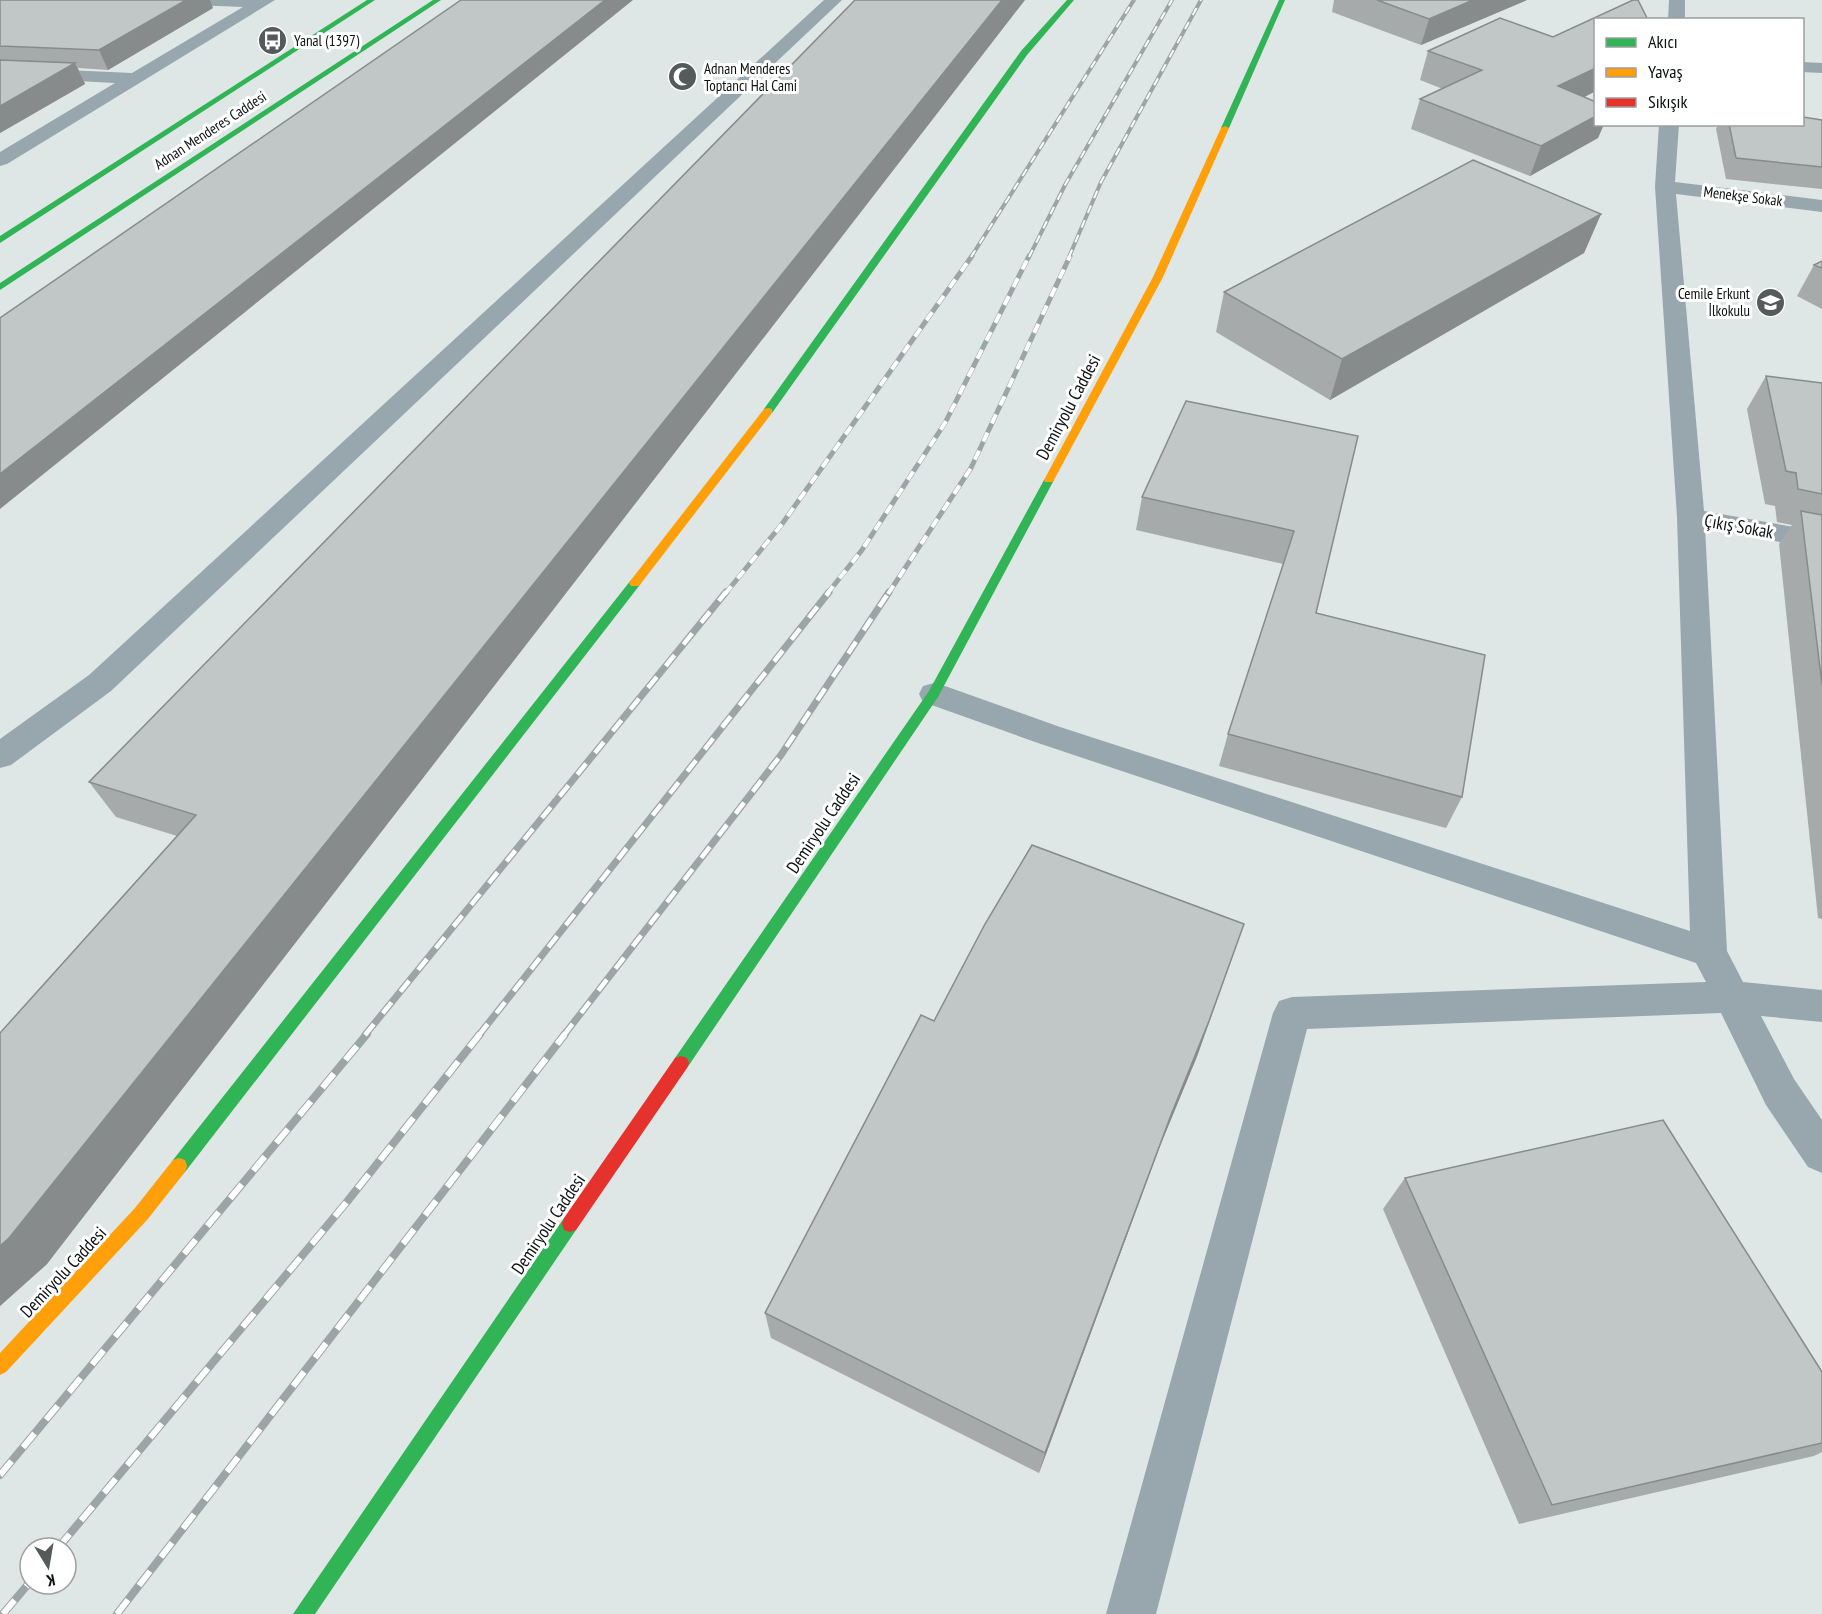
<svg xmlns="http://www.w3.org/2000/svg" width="1822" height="1614" font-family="'PT Sans Narrow',sans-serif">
  <rect width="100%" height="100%" fill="#dfe6e6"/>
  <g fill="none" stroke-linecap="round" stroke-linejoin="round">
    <path fill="#97a7ad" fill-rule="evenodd" d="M 184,0 L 275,0 L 7,164 L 0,166 L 0,152 L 115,83 L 0,77 L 0,67 L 132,73 L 243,7 L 192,5 Z
      M 824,0 L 842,0 L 111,691 L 11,765 L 0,768 L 0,739 L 89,675 Z
      M 1669,0 L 1685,0 L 1685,20 L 1668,20 Z
      M 1802,62 L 1822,63 L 1822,73 L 1802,72 Z
      M 1659,124 L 1679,124 L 1675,182 L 1822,200 L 1822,212 L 1676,194 L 1704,511 L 1822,532 L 1822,550 L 1705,528 L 1727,951 L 1743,982 L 1822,990 L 1822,1022 L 1761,1016 L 1794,1079 L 1822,1120 L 1822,1173 L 1808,1167 L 1766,1105 L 1721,1013 L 1307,1029 L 1156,1614 L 1106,1614 L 1273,1013 L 1279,1001 L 1292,997 L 1706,982 L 1696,963 L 1038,743 L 923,702 L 919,694 L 923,686 L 934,683 L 945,686 L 1060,727 L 1690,931 L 1677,517 L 1655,187 Z"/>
    <path fill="#30b455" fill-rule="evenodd" d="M 367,0 L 375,0 L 0,243 L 0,236 Z
      M 433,0 L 441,0 L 0,290 L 0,283 Z
      M 1067,0 L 1074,0 L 1027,55 L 772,413 L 764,413 L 764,409 L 1021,51 Z
      M 1279,0 L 1285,0 L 1229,128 L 1222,130 L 1221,128 Z
      M 1049,477 L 1054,480 L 938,697 L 687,1068 L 681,1070 L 675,1068 L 673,1063 L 675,1058 L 929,691 L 1044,480 Z
      M 635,579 L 641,583 L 639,586 L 185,1172 L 179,1174 L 173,1172 L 171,1166 L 173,1160 L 631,580 Z
      M 570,1216 L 576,1218 L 578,1224 L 576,1230 L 315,1614 L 293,1614 L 564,1218 Z"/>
    <path fill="#ff9f0a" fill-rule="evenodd" d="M 1225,126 L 1229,128 L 1163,277 L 1054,480 L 1053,482 L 1045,482 L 1044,480 L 1153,277 L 1221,128 Z
      M 768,408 L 772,409 L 772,413 L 639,586 L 631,586 L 629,583 L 631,580 L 764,409 Z
      M 179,1158 L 185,1160 L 187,1166 L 185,1172 L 147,1220 L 6,1372 L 0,1375 L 0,1353 L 135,1208 L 173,1160 Z"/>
    <path fill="#e5322d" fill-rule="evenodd" d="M 681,1056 L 687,1058 L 689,1063 L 687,1068 L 576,1230 L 570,1232 L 564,1230 L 562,1224 L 564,1218 L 675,1058 Z"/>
    <defs>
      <path id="rail-far3" d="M 971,257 L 1134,0
        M 1029,257 L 1065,185 L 1172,0
        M 1069,257 L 1101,182 L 1201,0"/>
      <path id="rail-far2" d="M 725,594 L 782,524 L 972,256
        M 827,594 L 862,550 L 945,423 L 1029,256
        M 888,594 L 971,468 L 1070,256"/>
      <path id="rail-far1" d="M 365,1035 L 726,592
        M 479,1035 L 829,592
        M 564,1035 L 781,755 L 889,592"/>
      <path id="rail" d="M 0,1475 L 367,1034
        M 58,1548 L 346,1203 L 480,1034
        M 3,1614 L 30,1582
        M 117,1614 L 565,1034"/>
    </defs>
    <use href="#rail-far3" stroke="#9ba5a6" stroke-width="4"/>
    <use href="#rail-far2" stroke="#9ba5a6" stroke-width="5"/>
    <use href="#rail-far1" stroke="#9ba5a6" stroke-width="7"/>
    <use href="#rail" stroke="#9ba5a6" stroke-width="8"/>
    <use href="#rail-far3" stroke="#fff" stroke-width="2" stroke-dasharray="8" stroke-linecap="butt"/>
    <use href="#rail-far2" stroke="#fff" stroke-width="4" stroke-dasharray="10" stroke-linecap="butt"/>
    <use href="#rail-far1" stroke="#fff" stroke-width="4.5" stroke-dasharray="14" stroke-linecap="butt"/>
    <use href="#rail" stroke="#fff" stroke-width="6" stroke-dasharray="18" stroke-linecap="butt"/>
  </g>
  <path fill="#a6aaaa" d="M 0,0 L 213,8 L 108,70 L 78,68 L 85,84 L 0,133 Z
    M 855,0 L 47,1264 L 0,1306 L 0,1033 L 177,836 L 116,817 L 89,782 Z
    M 1334,0 L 1527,0 L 1421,45 L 1332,12 Z
    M 1596,20 L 1596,91 L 1584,97 L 1596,124 L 1604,124 L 1598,138 L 1530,176 L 1411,129 L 1420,99 L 1443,89 L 1420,80 L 1428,51 L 1553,37 Z
    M 1822,120 L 1822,189 L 1726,179 L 1716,129 L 1718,124 L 1803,124 Z
    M 1601,214 L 1584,253 L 1330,400 L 1216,332 L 1224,292 Z
    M 1822,261 L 1822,309 L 1797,296 L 1814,265 Z
    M 1766,376 L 1822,383 L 1822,919 L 1818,918 L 1779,544 L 1792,525 L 1777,522 L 1775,506 L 1765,504 L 1747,409 Z
    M 1358,436 L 1316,613 L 1462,797 L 1446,828 L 1219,766 L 1228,734 L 1283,564 L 1136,530 L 1142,497 Z
    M 934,1021 L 1198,1054 L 1160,1146 L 1039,1473 L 771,1338 L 765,1313 Z
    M 1405,1178 L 1822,1372 L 1822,1452 L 1814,1456 L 1519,1524 L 1383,1209 Z"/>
  <path fill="#878b8b" d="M 186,0 L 210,0 L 213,8 L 108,70 L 99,50 Z
    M 605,0 L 633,0 L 0,509 L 0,474 Z
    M 1002,0 L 1025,0 L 47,1264 L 0,1306 L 0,1246 Z
    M 1473,0 L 1527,0 L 1421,45 L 1429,19 Z
    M 75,63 L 85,84 L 0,133 L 0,106 Z
    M 1596,68 L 1596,91 L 1547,116 L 1558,86 Z
    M 1596,116 L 1596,124 L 1604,124 L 1598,138 L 1530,176 L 1541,146 Z
    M 1601,214 L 1584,253 L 1330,400 L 1342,359 Z
    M 1244,924 L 1198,1054 L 1160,1146 L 1039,1473 L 1045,1453 L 1171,1115 Z"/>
  <path fill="#c1c6c6" stroke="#878b8b" stroke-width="1.5" d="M 0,0 L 186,0 L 99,50 L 0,46 Z
    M 461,0 L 605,0 L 0,474 L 0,318 Z
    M 855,0 L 1002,0 L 9,1238 L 0,1246 L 0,1033 L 196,815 L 89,782 Z
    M 1377,0 L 1473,0 L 1429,19 Z
    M 1633,0 L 1638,0 L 1648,20 L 1596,20 L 1596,68 L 1558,86 L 1596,102 L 1596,116 L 1541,146 L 1420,99 L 1482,70 L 1428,51 L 1500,18 L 1553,37 Z
    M 0,60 L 75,63 L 0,106 Z
    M 1803,117 L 1822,120 L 1822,167 L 1736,158 L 1729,124 L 1803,124 Z
    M 1473,160 L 1601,214 L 1342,359 L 1224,292 Z
    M 1822,261 L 1822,268 L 1814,265 Z
    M 1766,376 L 1822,383 L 1822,494 L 1798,489 L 1796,473 L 1786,471 Z
    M 1186,401 L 1358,436 L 1316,613 L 1485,655 L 1462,797 L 1228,734 L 1294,531 L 1142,497 Z
    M 1801,511 L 1822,515 L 1822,685 Z
    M 1032,845 L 1244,924 L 1209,1021 L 1171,1115 L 1045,1453 L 765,1313 L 921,1015 L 934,1021 L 985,924 Z
    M 1663,1120 L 1822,1372 L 1822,1443 L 1552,1505 L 1405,1178 Z"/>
  <defs>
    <symbol id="bus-disc" viewBox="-11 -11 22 22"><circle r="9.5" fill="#555b5b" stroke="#fff"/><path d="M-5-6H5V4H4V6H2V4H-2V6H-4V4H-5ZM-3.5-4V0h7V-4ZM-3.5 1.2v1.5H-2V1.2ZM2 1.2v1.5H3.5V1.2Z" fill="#fff"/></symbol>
    <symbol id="mosque-disc" viewBox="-11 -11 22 22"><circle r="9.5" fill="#555b5b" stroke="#fff"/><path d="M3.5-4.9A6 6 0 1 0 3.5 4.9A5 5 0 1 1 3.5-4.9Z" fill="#fff"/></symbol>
    <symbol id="school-disc" viewBox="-11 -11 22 22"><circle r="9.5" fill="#555b5b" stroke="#fff"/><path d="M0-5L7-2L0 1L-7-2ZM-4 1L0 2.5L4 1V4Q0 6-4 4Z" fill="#fff"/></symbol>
  </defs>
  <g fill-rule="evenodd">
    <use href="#bus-disc" x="256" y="24" width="33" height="33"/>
    <use href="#mosque-disc" x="666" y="60" width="33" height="33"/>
    <use href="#school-disc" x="1754" y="286" width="33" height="33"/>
  </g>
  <g text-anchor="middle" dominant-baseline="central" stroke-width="6" stroke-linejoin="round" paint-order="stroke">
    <g font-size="15" fill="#0b1010" stroke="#fff" text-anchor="start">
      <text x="294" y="40">Yanal (1397)</text>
      <text x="704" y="68">Adnan Menderes<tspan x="704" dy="17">Toptancı Hal Cami</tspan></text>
      <text x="1750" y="293" text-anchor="end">Cemile Erkunt<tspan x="1750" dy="17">İlkokulu</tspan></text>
    </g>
    <g font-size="15" fill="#0b1010" stroke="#fff">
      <text transform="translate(210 130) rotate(-33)">Adnan Menderes Caddesi</text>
      <text transform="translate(1743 196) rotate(7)">Menekşe Sokak</text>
    </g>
    <g font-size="18" fill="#0b1010" stroke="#fff">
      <text transform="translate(1068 407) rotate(-62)">Demiryolu Caddesi</text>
      <text transform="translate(1739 526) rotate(10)">Çıkış Sokak</text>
      <text transform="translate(823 823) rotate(-56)">Demiryolu Caddesi</text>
      <text transform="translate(548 1224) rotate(-56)">Demiryolu Caddesi</text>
      <text transform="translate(63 1272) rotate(-47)">Demiryolu Caddesi</text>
    </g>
  </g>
  <rect x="1594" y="18" width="210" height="108" fill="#ffffff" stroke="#9d9f9f" stroke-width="1.5"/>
  <rect x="1606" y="38" width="30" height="9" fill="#30b455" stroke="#9d9f9f" stroke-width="1.5"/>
  <text x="1648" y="48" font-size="18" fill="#0b1010">Akıcı</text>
  <rect x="1606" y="68" width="30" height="9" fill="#ff9f0a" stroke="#9d9f9f" stroke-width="1.5"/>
  <text x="1648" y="78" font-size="18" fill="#0b1010">Yavaş</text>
  <rect x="1606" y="98" width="30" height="9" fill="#e5322d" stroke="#9d9f9f" stroke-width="1.5"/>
  <text x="1648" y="108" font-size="18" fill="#0b1010">Sıkışık</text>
  <g transform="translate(48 1566) rotate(169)"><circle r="28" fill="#ffffff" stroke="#9d9f9f" stroke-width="1.5"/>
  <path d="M0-4.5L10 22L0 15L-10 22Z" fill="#555b5b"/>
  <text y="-9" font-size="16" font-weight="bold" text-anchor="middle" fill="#0b1010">K</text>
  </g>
</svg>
